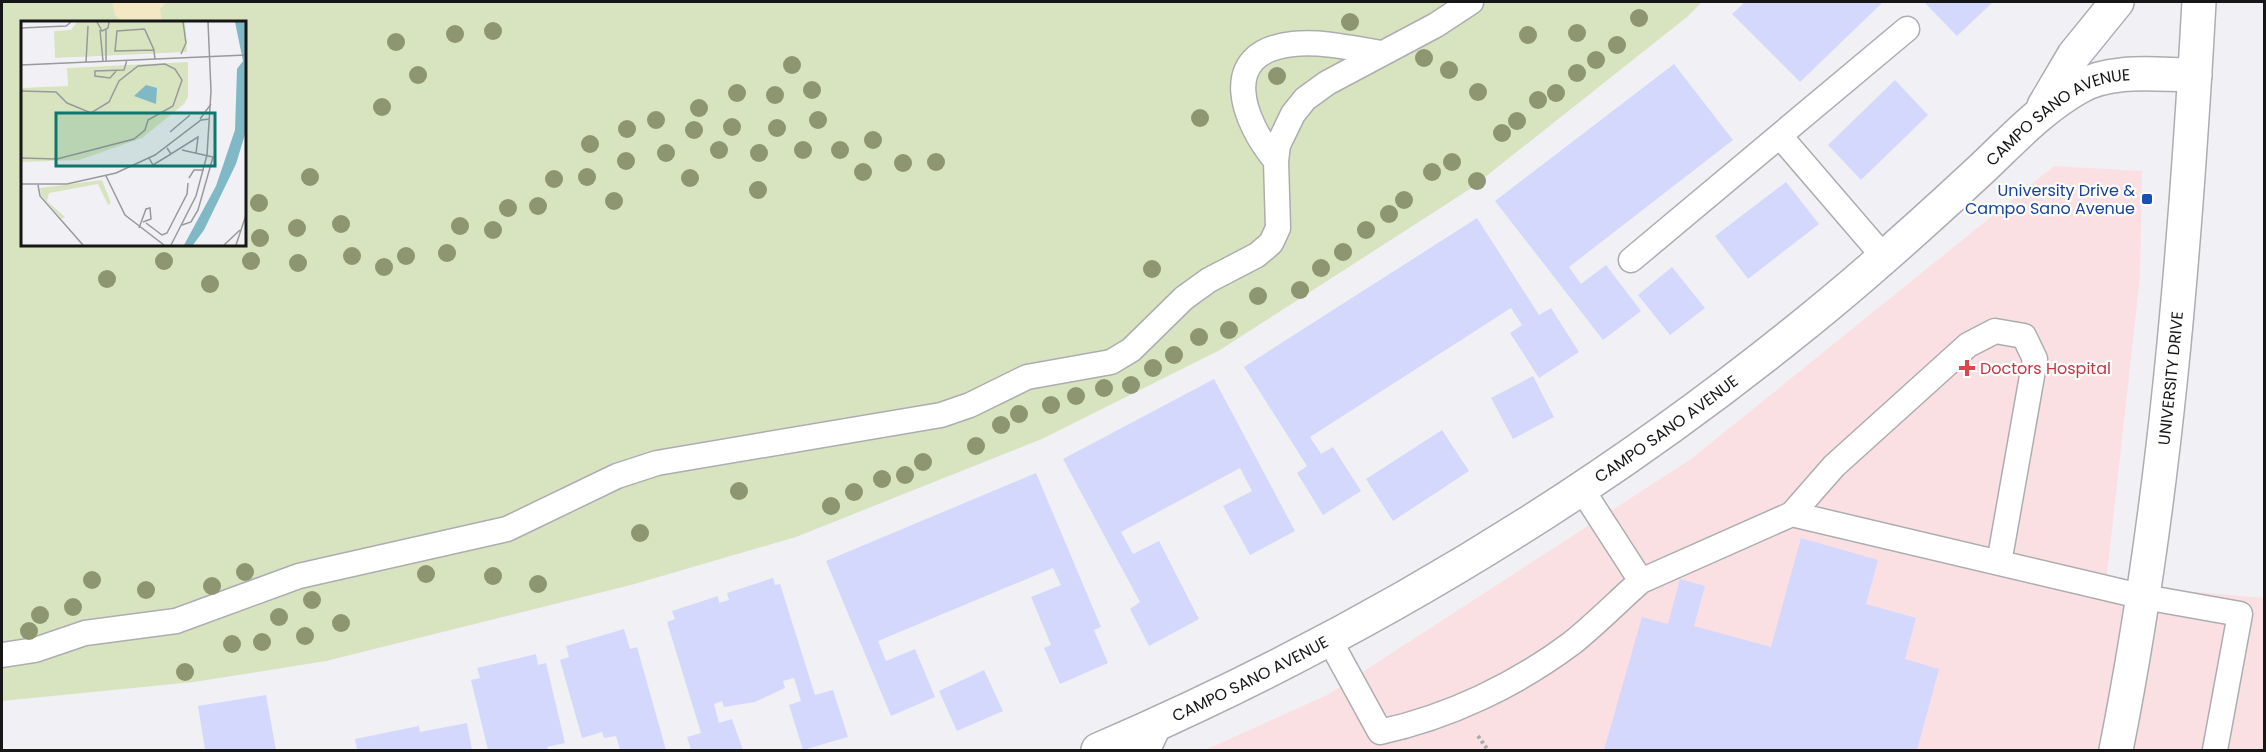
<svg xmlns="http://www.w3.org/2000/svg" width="2266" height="752" font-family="Poppins,sans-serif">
  <rect width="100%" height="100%" fill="#f1f1f5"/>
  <path fill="#fbe0e3" d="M 2054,166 L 2142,171 L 2140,277 L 2106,584 L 2264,598 L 2264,750 L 1205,750 L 1327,695 L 1691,459 Z"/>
  <path fill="#d8e4bf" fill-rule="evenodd" d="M 2,2 L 1702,2 L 1687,17 L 1470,189 L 1220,350 L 1042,439 L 796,537 L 631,585 L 326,661 L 194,682 L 2,701 ZM 22,22 L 244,22 L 244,244 L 22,244 Z"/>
  <path fill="#f2e8c3" d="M 112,2 L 167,2 L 160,9 L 162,22 L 122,22 L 115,15 Z"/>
  <path fill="#d3d8fc" d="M 1745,2 L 1883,2 L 1800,82 L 1732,14 Z
    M 1924,2 L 1993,2 L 1957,36 Z
    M 1674,64 L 1733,140 L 1569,267 L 1581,284 L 1606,265 L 1641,311 L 1603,340 L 1495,201 Z
    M 1895,80 L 1928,115 L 1861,180 L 1828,145 Z
    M 1786,182 L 1819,224 L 1748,279 L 1715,236 Z
    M 1477,218 L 1539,315 L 1551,308 L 1579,352 L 1539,378 L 1510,333 L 1522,325 L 1511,308 L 1310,437 L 1321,454 L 1333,447 L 1361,491 L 1323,515 L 1297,473 L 1307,466 L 1244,367 Z
    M 1672,267 L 1705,308 L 1670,335 L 1638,295 Z
    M 1533,376 L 1554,417 L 1513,439 L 1491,398 Z
    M 1214,379 L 1295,531 L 1250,555 L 1223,506 L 1252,491 L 1240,468 L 1121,532 L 1133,554 L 1159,541 L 1199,619 L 1149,646 L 1130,609 L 1140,602 L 1063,459 Z
    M 1442,430 L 1469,471 L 1393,521 L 1366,479 Z
    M 1036,473 L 1101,627 L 1094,630 L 1108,663 L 1060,684 L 1044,648 L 1051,645 L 1031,597 L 1061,585 L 1053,568 L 878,641 L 886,661 L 915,649 L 935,697 L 891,716 L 826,561 Z
    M 1801,538 L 1878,560 L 1866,604 L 1916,618 L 1905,659 L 1939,669 L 1917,750 L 1604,750 L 1642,617 L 1668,624 L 1680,579 L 1705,586 L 1694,626 L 1771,647 Z
    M 773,578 L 775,585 L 780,584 L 815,695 L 833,690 L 848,737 L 803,750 L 789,705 L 801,701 L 794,678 L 783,681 L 785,688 L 755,702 L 724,707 L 722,701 L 714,704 L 719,723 L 732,719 L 743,750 L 691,750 L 687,737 L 701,733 L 667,622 L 675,619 L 672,611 L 718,596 L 719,603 L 729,600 L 727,593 Z
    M 624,629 L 630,649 L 637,647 L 666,750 L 620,750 L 616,736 L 604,738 L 602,732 L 582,738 L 560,660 L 569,657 L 566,646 Z
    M 536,654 L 538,665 L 546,663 L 565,743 L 547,747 L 548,750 L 488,750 L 471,680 L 480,678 L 477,668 Z
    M 984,670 L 1003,711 L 957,731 L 939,691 Z
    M 266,695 L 276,750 L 205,750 L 198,706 Z
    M 467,723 L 472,750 L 357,750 L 355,739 L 419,726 L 420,732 Z"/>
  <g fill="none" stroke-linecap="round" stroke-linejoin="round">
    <defs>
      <path id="lane" d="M 1780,136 L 1884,257
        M 1276,161 C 1243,122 1216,52 1293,44 C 1322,41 1351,48 1380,53
        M 1631,260 L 1907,29
        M 1581,488 L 1641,581 L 1792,514 L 1834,466 L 1968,345 L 1995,331 L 2024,336 L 2035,359 L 1999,563
        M 1792,514 L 2144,597 L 2240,614 L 2215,750
        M 1329,639 L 1380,732 C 1449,717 1516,685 1572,643 C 1596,624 1618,601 1641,581
        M 2,655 L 35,650 L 85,633 L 176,621 L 299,576 L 507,529 L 617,476 L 657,463 L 941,415 L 970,405 L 1027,377 L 1111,362 L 1131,350 L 1184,298 L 1209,280 L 1257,255 L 1271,243 L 1278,228 L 1276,161 L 1278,145 L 1293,114 L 1305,99 L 1327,83 L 1436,25 L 1471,2
        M 1148,750 L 1160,724"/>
      <g id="secondary">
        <path d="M 2044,106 L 2074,55 L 2117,2"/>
        <path id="s1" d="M 1098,750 C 1349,642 1587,500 1800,328 C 1860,280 1918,228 1974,176 C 2008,145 2038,110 2079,87 C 2113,68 2157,75 2195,75"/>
        <path id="s2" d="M 2116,750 C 2165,503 2185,253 2199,2"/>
      </g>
    </defs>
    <use href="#lane" stroke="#adadb1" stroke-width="27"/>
    <use href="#secondary" stroke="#adadb1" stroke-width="36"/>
    <path stroke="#a9a9ac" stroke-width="4" stroke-dasharray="3 3" stroke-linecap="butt" d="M 1478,736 L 1488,750"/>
    <use href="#lane" stroke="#fff" stroke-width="24"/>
    <use href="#secondary" stroke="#fff" stroke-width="33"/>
  </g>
  <g fill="#8e9671">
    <circle cx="1639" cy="18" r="9"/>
    <circle cx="1350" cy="22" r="9"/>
    <circle cx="493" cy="31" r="9"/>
    <circle cx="1577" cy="33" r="9"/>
    <circle cx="455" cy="34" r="9"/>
    <circle cx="1528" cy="35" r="9"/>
    <circle cx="396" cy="42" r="9"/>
    <circle cx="1617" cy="45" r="9"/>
    <circle cx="1424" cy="58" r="9"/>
    <circle cx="1596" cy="60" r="9"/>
    <circle cx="792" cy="65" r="9"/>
    <circle cx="1449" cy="70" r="9"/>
    <circle cx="1577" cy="73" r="9"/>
    <circle cx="418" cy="75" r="9"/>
    <circle cx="1277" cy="76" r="9"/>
    <circle cx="812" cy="90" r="9"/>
    <circle cx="1478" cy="92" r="9"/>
    <circle cx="737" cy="93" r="9"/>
    <circle cx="1556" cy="93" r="9"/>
    <circle cx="775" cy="95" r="9"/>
    <circle cx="1538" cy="100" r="9"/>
    <circle cx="382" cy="107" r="9"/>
    <circle cx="699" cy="108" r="9"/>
    <circle cx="1200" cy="118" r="9"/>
    <circle cx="656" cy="120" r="9"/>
    <circle cx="818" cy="120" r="9"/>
    <circle cx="1517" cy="121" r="9"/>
    <circle cx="732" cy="127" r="9"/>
    <circle cx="777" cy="128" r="9"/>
    <circle cx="627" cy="129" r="9"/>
    <circle cx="694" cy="130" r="9"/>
    <circle cx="1502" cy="133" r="9"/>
    <circle cx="873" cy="140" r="9"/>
    <circle cx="590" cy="144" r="9"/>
    <circle cx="719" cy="150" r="9"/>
    <circle cx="803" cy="150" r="9"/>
    <circle cx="840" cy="150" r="9"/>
    <circle cx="666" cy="153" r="9"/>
    <circle cx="759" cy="153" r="9"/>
    <circle cx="626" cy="161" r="9"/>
    <circle cx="936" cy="162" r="9"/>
    <circle cx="1452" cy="162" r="9"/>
    <circle cx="903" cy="163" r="9"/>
    <circle cx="863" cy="172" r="9"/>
    <circle cx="1432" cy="172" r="9"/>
    <circle cx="310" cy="177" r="9"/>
    <circle cx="587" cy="177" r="9"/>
    <circle cx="690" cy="178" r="9"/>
    <circle cx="554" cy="179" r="9"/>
    <circle cx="1477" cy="181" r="9"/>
    <circle cx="758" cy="190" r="9"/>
    <circle cx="1404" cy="200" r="9"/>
    <circle cx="614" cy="201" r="9"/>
    <circle cx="259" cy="203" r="9"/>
    <circle cx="538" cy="206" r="9"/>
    <circle cx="508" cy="208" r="9"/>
    <circle cx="1389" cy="214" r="9"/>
    <circle cx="341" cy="224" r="9"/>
    <circle cx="460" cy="226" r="9"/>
    <circle cx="297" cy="228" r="9"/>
    <circle cx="493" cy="230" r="9"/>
    <circle cx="1366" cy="230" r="9"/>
    <circle cx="260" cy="238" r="9"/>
    <circle cx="1343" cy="252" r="9"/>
    <circle cx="447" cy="253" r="9"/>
    <circle cx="352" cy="256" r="9"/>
    <circle cx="406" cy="256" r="9"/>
    <circle cx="164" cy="261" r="9"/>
    <circle cx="251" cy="261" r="9"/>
    <circle cx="298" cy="263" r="9"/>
    <circle cx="384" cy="267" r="9"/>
    <circle cx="1321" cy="268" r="9"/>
    <circle cx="1152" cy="269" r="9"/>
    <circle cx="107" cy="279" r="9"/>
    <circle cx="210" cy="284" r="9"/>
    <circle cx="1300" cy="290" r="9"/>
    <circle cx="1258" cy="296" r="9"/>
    <circle cx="1229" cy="330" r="9"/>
    <circle cx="1199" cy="337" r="9"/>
    <circle cx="1174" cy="355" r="9"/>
    <circle cx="1153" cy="368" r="9"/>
    <circle cx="1131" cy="385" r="9"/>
    <circle cx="1104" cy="388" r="9"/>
    <circle cx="1076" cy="396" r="9"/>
    <circle cx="1051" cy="405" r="9"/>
    <circle cx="1019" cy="414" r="9"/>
    <circle cx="1001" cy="425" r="9"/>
    <circle cx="976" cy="446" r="9"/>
    <circle cx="923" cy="462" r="9"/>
    <circle cx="905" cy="475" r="9"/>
    <circle cx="882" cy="479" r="9"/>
    <circle cx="739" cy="491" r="9"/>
    <circle cx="854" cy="492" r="9"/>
    <circle cx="831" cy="506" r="9"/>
    <circle cx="640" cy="533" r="9"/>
    <circle cx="245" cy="572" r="9"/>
    <circle cx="426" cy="574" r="9"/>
    <circle cx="493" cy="576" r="9"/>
    <circle cx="92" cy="580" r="9"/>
    <circle cx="538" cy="584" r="9"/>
    <circle cx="212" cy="586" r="9"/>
    <circle cx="146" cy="590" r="9"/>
    <circle cx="312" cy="600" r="9"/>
    <circle cx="73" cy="607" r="9"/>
    <circle cx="40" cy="615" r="9"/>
    <circle cx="279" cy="617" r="9"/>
    <circle cx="341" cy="623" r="9"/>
    <circle cx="29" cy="631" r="9"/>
    <circle cx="305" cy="636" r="9"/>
    <circle cx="262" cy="642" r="9"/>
    <circle cx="232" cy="644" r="9"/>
    <circle cx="185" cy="672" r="9"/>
  </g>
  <rect fill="#1a4fb4" stroke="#fff" stroke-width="2" x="2141" y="193" width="12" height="12" rx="3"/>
  <path fill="#e0444e" stroke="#fff" stroke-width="2" d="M1964 359h6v6h6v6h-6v6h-6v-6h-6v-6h6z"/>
  <g text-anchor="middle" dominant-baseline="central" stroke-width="4.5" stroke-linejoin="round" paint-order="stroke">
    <g font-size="16" fill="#161617" stroke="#fff">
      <text stroke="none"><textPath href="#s1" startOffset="1158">CAMPO SANO AVENUE</textPath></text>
      <text stroke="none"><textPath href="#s2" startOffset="376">UNIVERSITY DRIVE</textPath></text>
      <text stroke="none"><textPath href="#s1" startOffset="654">CAMPO SANO AVENUE</textPath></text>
      <text stroke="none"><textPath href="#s1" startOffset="168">CAMPO SANO AVENUE</textPath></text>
    </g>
    <g font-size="16" fill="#164399" stroke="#fff" text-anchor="end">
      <text x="2135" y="190">University Drive &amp;<tspan x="2135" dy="18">Campo Sano Avenue</tspan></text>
    </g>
    <g font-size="16" fill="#be3a42" stroke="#fff" text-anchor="start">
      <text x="1980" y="368">Doctors Hospital</text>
    </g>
  </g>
  <g transform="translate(21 21)">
    <rect width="225" height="225" fill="#f1f1f5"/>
    <path d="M 56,1 L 164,1 L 166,31 L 34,37 L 33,10 L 50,9 ZM 167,41 L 167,76 L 163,83 L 121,117 L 58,139 L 0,141 L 0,67 L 47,65 L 46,47 ZM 81,159 L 90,182 L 87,184 L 77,163 L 28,172 L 26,180 L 44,196 L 41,198 L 20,174 L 19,167 Z" fill="#d8e4bf"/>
    <path d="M 214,1 L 225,1 L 225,110 L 215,143 L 183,209 L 172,224 L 163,224 L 195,165 L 214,109 L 216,48 L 222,40 ZM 125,64 L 136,67 L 135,83 L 113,75 Z" fill="#80b8c6"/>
    <path fill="none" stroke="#99999c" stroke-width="1.5" d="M 76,1 L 81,10 L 87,7 L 88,1M 0,7 L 45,5 L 50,1M 79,9 L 82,40M 85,9 L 85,40M 133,29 L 94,30 L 96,10 L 123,8 L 124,9 L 133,29 L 133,30 L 134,38M 160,33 L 165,22 L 162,1M 65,41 L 67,5M 0,44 L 225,34M 96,49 L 89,57 L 74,55 L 74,50 L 103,49 L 106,39M 0,70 L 35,71 L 46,82 L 70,92 L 88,81 L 98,60 L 117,45 L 144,43 L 154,48 L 161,59 L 152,85 L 127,99 L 124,109 L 113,118 L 36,138 L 0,137M 179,98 L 190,83M 149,111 L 169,94M 146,127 L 150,133 L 177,116 L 175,132M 128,137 L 132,144 L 150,133M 85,155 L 104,194 L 143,224M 168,157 L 173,149 L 183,149M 0,163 L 46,163 L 95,152 L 134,134 L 180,99 L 189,98M 17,164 L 19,175 L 62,224M 125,202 L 141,214 L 146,212 L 166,173 L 167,162M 161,204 L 170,201 L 177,189 L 192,136 L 161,129M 118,207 L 125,188 L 129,187 L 130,198 L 122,201M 150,224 L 175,175 L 186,134 L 190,70 L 187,1M 203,224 L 219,209M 215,224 L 225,194"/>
    <path fill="#0f766e" fill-opacity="0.15" stroke="#0f766e" stroke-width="3" d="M 35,92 L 194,92 L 194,145 L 35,145 Z"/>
    <rect width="225" height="225" fill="none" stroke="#161617" stroke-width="3"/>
  </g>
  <rect width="2266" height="752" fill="none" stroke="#161617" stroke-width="6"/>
</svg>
